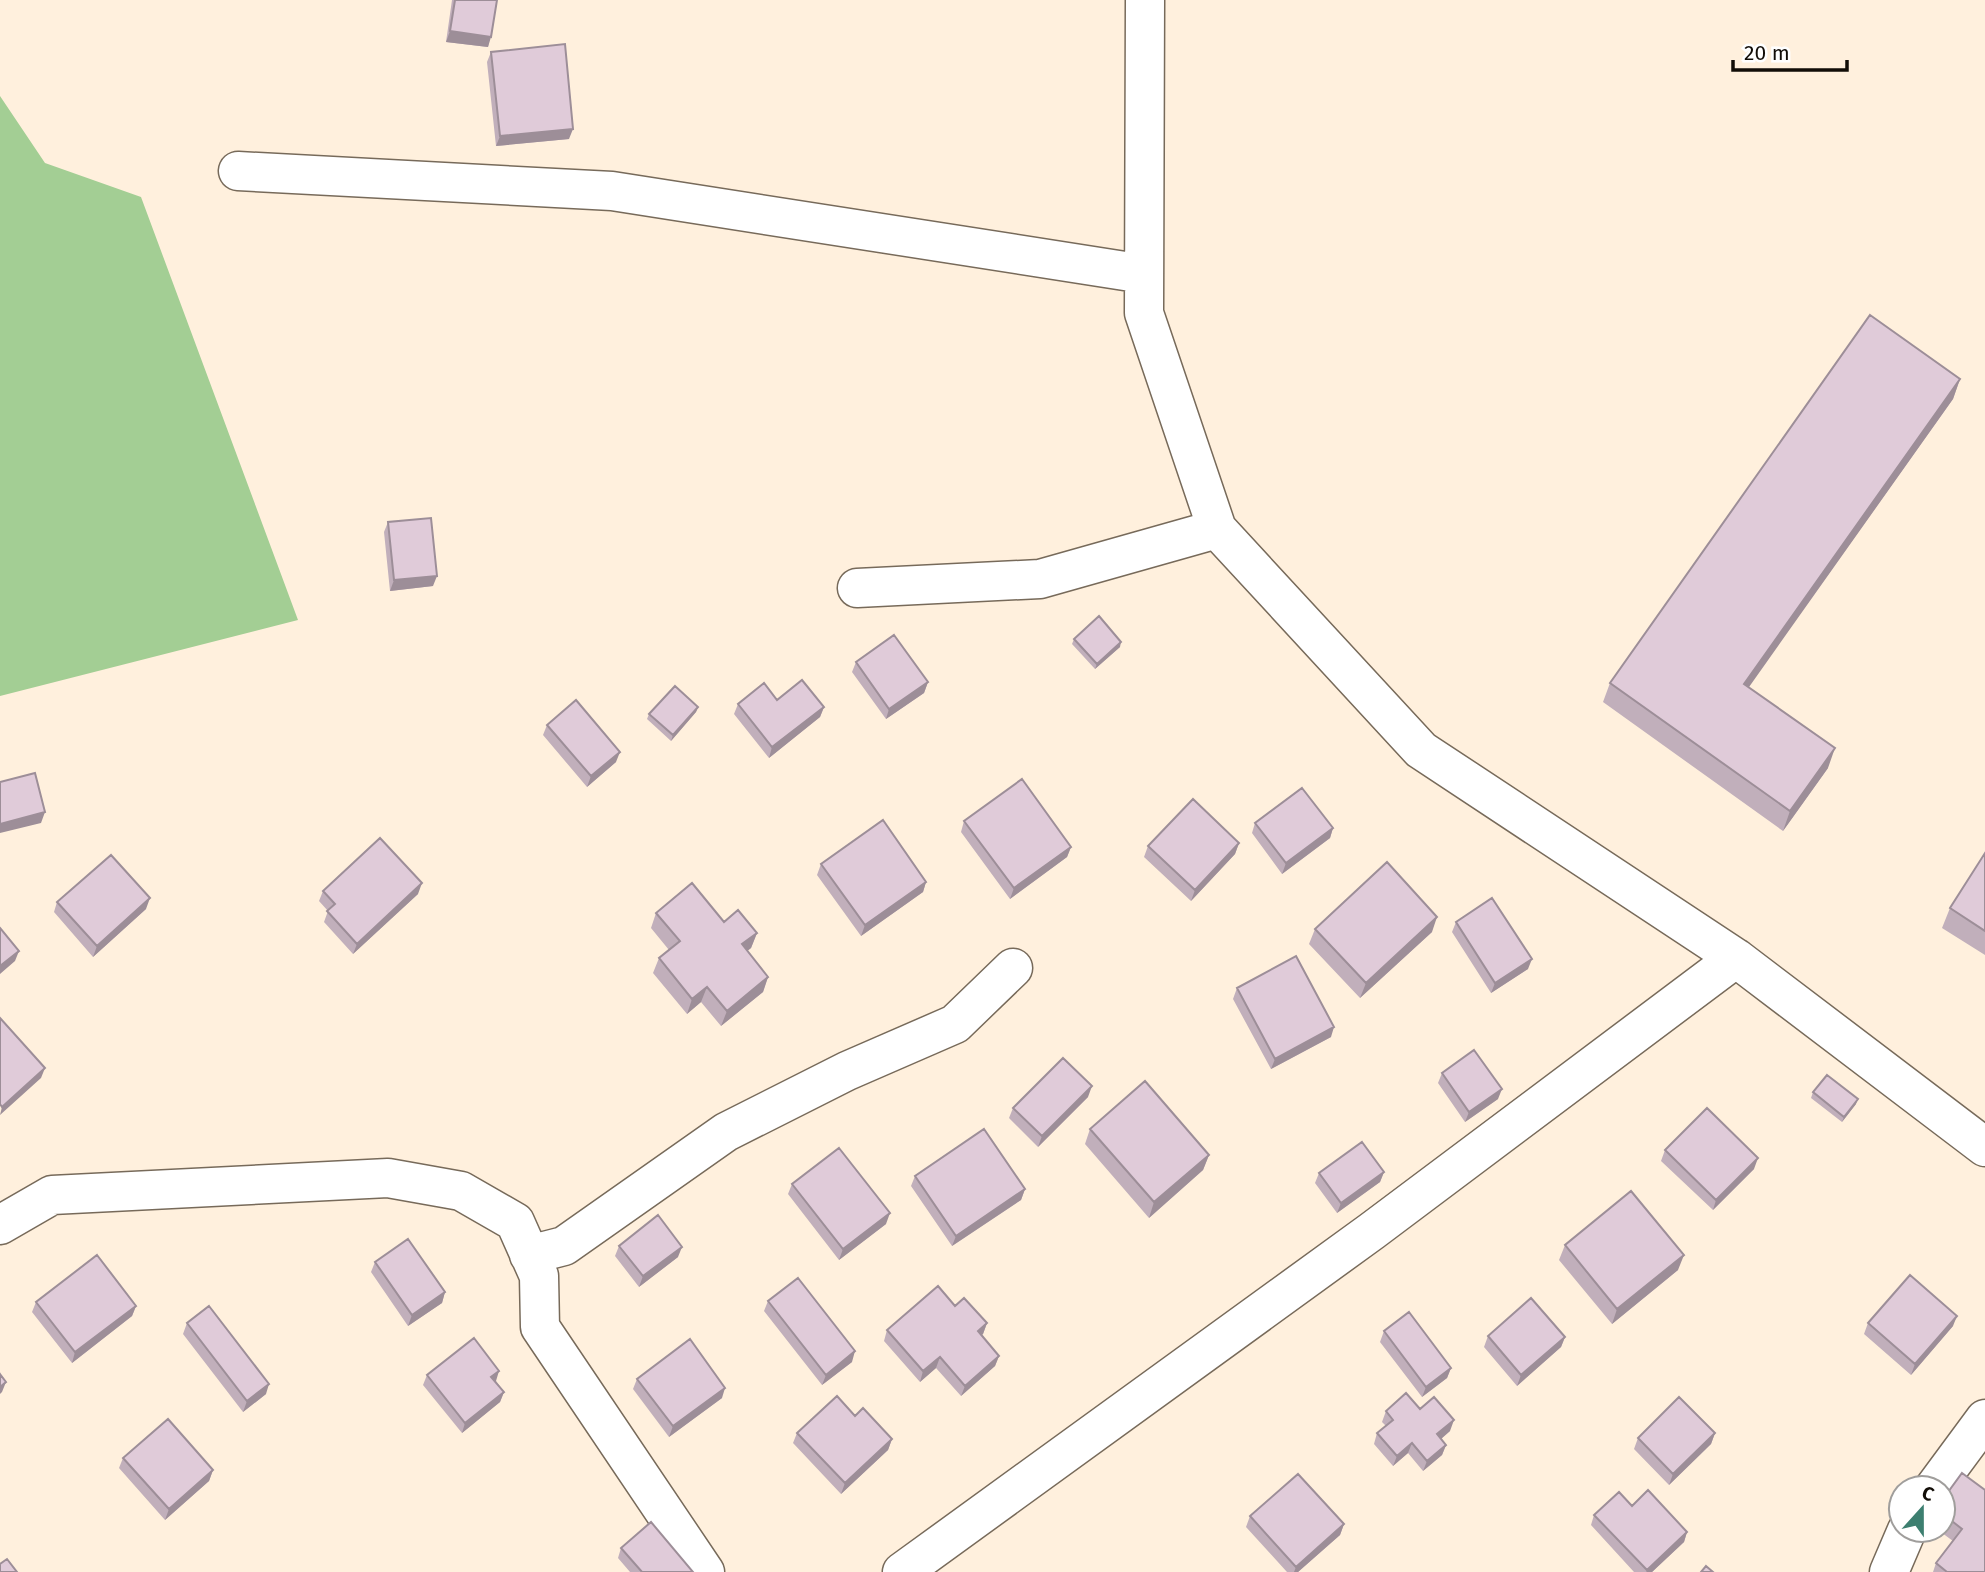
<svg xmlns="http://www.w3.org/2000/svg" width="1985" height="1572" font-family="'Fira Sans',sans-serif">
  <rect width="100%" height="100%" fill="#fff0dd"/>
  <path fill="#a3ce94" d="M 0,96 L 45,163 L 141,197 L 298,620 L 0,696 Z"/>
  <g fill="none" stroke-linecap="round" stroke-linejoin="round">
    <defs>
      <path id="minor" d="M 1145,0 L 1144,313 L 1217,529 L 1421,750 L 1736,958 L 1985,1147
        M 238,171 L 612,191 L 1144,274
        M 857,588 L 1040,579 L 1217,529
        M 0,1225 L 52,1195 L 388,1178 L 461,1191 L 515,1222 L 539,1276 L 540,1327 L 705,1572
        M 529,1255 L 564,1246 L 726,1132 L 847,1071 L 955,1024 L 1013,968
        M 1934,1488 L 1985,1419
        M 902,1572 L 1372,1231 L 1736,958
        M 1889,1572 L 1907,1530"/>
    </defs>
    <use href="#minor" stroke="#776a5a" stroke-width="41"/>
    <use href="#minor" stroke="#fff" stroke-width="38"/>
  </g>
  <path fill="#c1afbb" d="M 452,0 L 497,0 L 488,47 L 446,42 Z
    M 491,52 L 569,139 L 496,146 L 487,62 Z
    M 1960,379 L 1953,399 L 1748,687 L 1828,768 L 1783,831 L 1603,702 L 1610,683 Z
    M 388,522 L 433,586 L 390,591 L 384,532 Z
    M 1074,639 L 1120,647 L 1095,669 L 1072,644 Z
    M 856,662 L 928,682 L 924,693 L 886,719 L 852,672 Z
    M 777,700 L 824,707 L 820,717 L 769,758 L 734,714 L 738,704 Z
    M 698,707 L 696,712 L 671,741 L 647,719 L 649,714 Z
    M 547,725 L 616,762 L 587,787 L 543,735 Z
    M 964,821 L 1071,847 L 1067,857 L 1010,899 L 961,832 Z
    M 1255,823 L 1333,828 L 1330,838 L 1282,874 L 1252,833 Z
    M 1239,843 L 1235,854 L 1191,901 L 1144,857 L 1148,846 Z
    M 1985,853 L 1985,955 L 1942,928 L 1950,908 Z
    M 821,864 L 926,882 L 923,892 L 861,936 L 817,875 Z
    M 323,891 L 418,894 L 353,954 L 324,922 L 328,911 L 319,901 Z
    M 57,902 L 146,909 L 93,957 L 54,912 Z
    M 656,913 L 724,922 L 757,933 L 751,948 L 747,951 L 768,977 L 763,992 L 721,1026 L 701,1002 L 687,1014 L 653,973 L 659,958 L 669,950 L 651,928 Z
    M 1456,922 L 1528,969 L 1491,993 L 1452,932 Z
    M 1315,929 L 1432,932 L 1360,998 L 1309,944 Z
    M 1237,988 L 1331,1037 L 1271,1069 L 1233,999 Z
    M 1442,1073 L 1498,1099 L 1465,1122 L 1438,1083 Z
    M 1813,1092 L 1856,1104 L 1842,1122 L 1811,1098 Z
    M 1088,1097 L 1038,1147 L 1009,1118 L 1013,1108 Z
    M 1090,1129 L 1209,1155 L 1203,1170 L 1149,1218 L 1085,1144 Z
    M 1665,1150 L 1754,1169 L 1713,1210 L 1661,1161 Z
    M 1384,1172 L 1380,1182 L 1337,1213 L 1315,1183 L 1319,1173 Z
    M 915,1176 L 1025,1189 L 1021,1200 L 952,1246 L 911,1186 Z
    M 792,1184 L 886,1224 L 839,1260 L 788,1194 Z
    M 1565,1245 L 1678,1270 L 1612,1324 L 1559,1260 Z
    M 619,1246 L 678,1257 L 639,1287 L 615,1256 Z
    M 375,1262 L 445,1292 L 442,1303 L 408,1326 L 371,1272 Z
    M 768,1301 L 852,1362 L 822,1385 L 764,1311 Z
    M 36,1302 L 136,1306 L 132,1316 L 72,1363 L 32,1312 Z
    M 955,1306 L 987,1323 L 983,1334 L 981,1335 L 999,1356 L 995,1366 L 961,1396 L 936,1368 L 920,1382 L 884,1341 L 887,1330 Z
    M 187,1323 L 266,1394 L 243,1412 L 183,1334 Z
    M 1868,1323 L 1953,1326 L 1911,1375 L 1864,1334 Z
    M 1384,1331 L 1451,1368 L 1447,1378 L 1422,1397 L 1380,1342 Z
    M 1488,1336 L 1565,1337 L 1561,1347 L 1517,1386 L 1484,1347 Z
    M 427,1375 L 496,1381 L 504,1392 L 500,1402 L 462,1433 L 423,1385 Z
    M 637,1379 L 722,1398 L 669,1437 L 633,1389 Z
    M 1420,1409 L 1450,1431 L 1441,1439 L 1446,1445 L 1442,1455 L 1423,1471 L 1408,1453 L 1393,1466 L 1374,1444 L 1377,1433 L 1386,1426 L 1382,1422 L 1386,1411 Z
    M 855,1416 L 892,1439 L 888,1450 L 841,1494 L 793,1443 L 797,1433 Z
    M 1715,1433 L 1711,1444 L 1669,1485 L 1634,1449 L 1638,1438 Z
    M 123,1458 L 213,1470 L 209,1481 L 165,1520 L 119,1468 Z
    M 1962,1473 L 1985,1572 L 1933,1572 L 1936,1563 L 1953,1541 L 1938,1530 L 1943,1530 L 1943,1499 Z
    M 1632,1506 L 1687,1532 L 1684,1542 L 1652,1572 L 1634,1572 L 1591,1525 L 1594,1515 Z
    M 1250,1516 L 1344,1524 L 1340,1535 L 1298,1572 L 1287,1572 L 1246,1527 Z
    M 621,1548 L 693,1572 L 630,1572 L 618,1558 Z"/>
  <path fill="#9d8e98" d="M 450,31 L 491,37 L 488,47 L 446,42 Z
    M 573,129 L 569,139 L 496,146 L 500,136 Z
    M 1960,379 L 1953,399 L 1737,704 L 1744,684 Z
    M 437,576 L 433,586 L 390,591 L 394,580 Z
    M 1121,642 L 1120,647 L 1095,669 L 1097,664 Z
    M 928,682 L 924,693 L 886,719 L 889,709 Z
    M 698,707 L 696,712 L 671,741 L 673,735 Z
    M 824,707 L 820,717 L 769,758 L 772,747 Z
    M 1835,748 L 1828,768 L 1783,831 L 1790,811 Z
    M 620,752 L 616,762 L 587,787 L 591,776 Z
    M 45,812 L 41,823 L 0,833 L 0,824 Z
    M 1333,828 L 1330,838 L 1282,874 L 1286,863 Z
    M 1239,843 L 1235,854 L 1191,901 L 1195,890 Z
    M 1071,847 L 1067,857 L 1010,899 L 1014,888 Z
    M 926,882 L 923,892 L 861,936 L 865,925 Z
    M 422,883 L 418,894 L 353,954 L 357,944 Z
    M 150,898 L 146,909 L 93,957 L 97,946 Z
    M 1437,917 L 1432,932 L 1360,998 L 1366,983 Z
    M 757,933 L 751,948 L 736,960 L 742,944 Z
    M 19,951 L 15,961 L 0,974 L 0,966 Z
    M 1532,959 L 1528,969 L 1491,993 L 1495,983 Z
    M 768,977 L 763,992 L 721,1026 L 727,1011 Z
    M 707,987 L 701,1002 L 687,1014 L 692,999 Z
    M 1334,1027 L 1331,1037 L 1271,1069 L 1275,1059 Z
    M 45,1068 L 41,1078 L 0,1115 L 2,1107 Z
    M 1092,1086 L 1088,1097 L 1038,1147 L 1042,1136 Z
    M 1502,1089 L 1498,1099 L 1465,1122 L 1469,1112 Z
    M 1858,1099 L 1856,1104 L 1842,1122 L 1844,1117 Z
    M 1209,1155 L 1203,1170 L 1149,1218 L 1154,1202 Z
    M 1758,1158 L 1754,1169 L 1713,1210 L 1716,1200 Z
    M 1384,1172 L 1380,1182 L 1337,1213 L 1341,1203 Z
    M 1025,1189 L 1021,1200 L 952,1246 L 956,1236 Z
    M 890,1213 L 886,1224 L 839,1260 L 843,1249 Z
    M 682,1247 L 678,1257 L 639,1287 L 643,1276 Z
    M 1684,1255 L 1678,1270 L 1612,1324 L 1617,1309 Z
    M 445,1292 L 442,1303 L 408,1326 L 412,1315 Z
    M 136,1306 L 132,1316 L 72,1363 L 75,1352 Z
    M 1957,1316 L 1953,1326 L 1911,1375 L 1915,1364 Z
    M 987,1323 L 983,1334 L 974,1342 L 978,1331 Z
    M 1565,1337 L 1561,1347 L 1517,1386 L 1521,1375 Z
    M 855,1351 L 852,1362 L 822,1385 L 826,1375 Z
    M 999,1356 L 995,1366 L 961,1396 L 965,1386 Z
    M 940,1357 L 936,1368 L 920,1382 L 923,1371 Z
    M 1451,1368 L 1447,1378 L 1422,1397 L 1426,1387 Z
    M 499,1371 L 496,1381 L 487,1387 L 491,1377 Z
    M 6,1382 L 2,1392 L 0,1394 L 0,1387 Z
    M 269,1384 L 266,1394 L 243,1412 L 247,1401 Z
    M 725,1388 L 722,1398 L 669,1437 L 673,1426 Z
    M 504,1392 L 500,1402 L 462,1433 L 465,1423 Z
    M 1454,1420 L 1450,1431 L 1434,1445 L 1437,1434 Z
    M 1715,1433 L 1711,1444 L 1669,1485 L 1673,1474 Z
    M 892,1439 L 888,1450 L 841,1494 L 845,1483 Z
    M 1412,1443 L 1408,1453 L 1393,1466 L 1397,1456 Z
    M 1446,1445 L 1442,1455 L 1423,1471 L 1427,1461 Z
    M 213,1470 L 209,1481 L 165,1520 L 169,1509 Z
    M 1344,1524 L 1340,1535 L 1298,1572 L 1294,1572 L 1296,1567 Z
    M 1687,1532 L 1684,1542 L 1652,1572 L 1646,1572 Z"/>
  <path fill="#e0cbd9" stroke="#9d8e98" stroke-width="2" d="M 455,0 L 497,0 L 491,37 L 450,31 Z
    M 565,44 L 573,129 L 500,136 L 491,52 Z
    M 1870,315 L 1960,379 L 1744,684 L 1835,748 L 1790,811 L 1610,683 Z
    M 431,518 L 437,576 L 394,580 L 388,522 Z
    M 1099,616 L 1121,642 L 1097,664 L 1074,639 Z
    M 894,635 L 928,682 L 889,709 L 856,662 Z
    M 802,680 L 824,707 L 772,747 L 738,704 L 764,683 L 777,700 Z
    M 675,686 L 698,707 L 673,735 L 649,714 Z
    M 576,700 L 620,752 L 591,776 L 547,725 Z
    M 35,773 L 45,812 L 0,824 L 0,782 Z
    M 1022,779 L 1071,847 L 1014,888 L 964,821 Z
    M 1302,788 L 1333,828 L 1286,863 L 1255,823 Z
    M 1193,799 L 1239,843 L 1195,890 L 1148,846 Z
    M 883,820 L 926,882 L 865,925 L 821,864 Z
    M 380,838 L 422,883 L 357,944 L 327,911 L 335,904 L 323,891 Z
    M 1985,853 L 1985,931 L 1950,908 Z
    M 111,855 L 150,898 L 97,946 L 57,902 Z
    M 1387,862 L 1437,917 L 1366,983 L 1315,929 Z
    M 692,883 L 724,922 L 738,910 L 757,933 L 742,944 L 768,977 L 727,1011 L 707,987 L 692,999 L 659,958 L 680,941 L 656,913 Z
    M 1492,898 L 1532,959 L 1495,983 L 1456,922 Z
    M 0,928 L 19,951 L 0,966 Z
    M 1296,956 L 1334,1027 L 1275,1059 L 1237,988 Z
    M 0,1018 L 45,1068 L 2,1107 L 0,1104 Z
    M 1474,1050 L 1502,1089 L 1469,1112 L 1442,1073 Z
    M 1063,1058 L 1092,1086 L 1042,1136 L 1013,1108 Z
    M 1827,1075 L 1858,1099 L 1844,1117 L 1813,1092 Z
    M 1145,1081 L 1209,1155 L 1154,1202 L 1090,1129 Z
    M 1707,1108 L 1758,1158 L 1716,1200 L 1665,1150 Z
    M 984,1129 L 1025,1189 L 956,1236 L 915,1176 Z
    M 1362,1142 L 1384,1172 L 1341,1203 L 1319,1173 Z
    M 839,1148 L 890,1213 L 843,1249 L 792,1184 Z
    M 1631,1191 L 1684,1255 L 1617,1309 L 1565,1245 Z
    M 658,1215 L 682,1247 L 643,1276 L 619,1246 Z
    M 408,1239 L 445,1292 L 412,1315 L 375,1262 Z
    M 97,1255 L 136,1306 L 75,1352 L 36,1302 Z
    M 1910,1275 L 1957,1316 L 1915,1364 L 1868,1323 Z
    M 798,1278 L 855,1351 L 826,1375 L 768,1301 Z
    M 938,1286 L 955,1306 L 964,1298 L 987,1323 L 978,1331 L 999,1356 L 965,1386 L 940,1357 L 923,1371 L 887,1330 Z
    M 1531,1298 L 1565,1337 L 1521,1375 L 1488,1336 Z
    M 209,1306 L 269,1384 L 247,1401 L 187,1323 Z
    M 1409,1312 L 1451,1368 L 1426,1387 L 1384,1331 Z
    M 474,1338 L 499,1371 L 491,1377 L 504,1392 L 465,1423 L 427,1375 Z
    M 690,1339 L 725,1388 L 673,1426 L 637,1379 Z
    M 0,1374 L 6,1382 L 0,1387 Z
    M 1406,1393 L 1420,1409 L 1434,1397 L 1454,1420 L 1437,1434 L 1446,1445 L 1427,1461 L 1412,1443 L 1397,1456 L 1377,1433 L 1393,1420 L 1386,1411 Z
    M 837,1396 L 855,1416 L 863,1408 L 892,1439 L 845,1483 L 797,1433 Z
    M 1679,1397 L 1715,1433 L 1673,1474 L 1638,1438 Z
    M 168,1419 L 213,1470 L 169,1509 L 123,1458 Z
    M 1962,1473 L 1985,1490 L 1985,1572 L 1947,1572 L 1936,1563 L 1962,1529 L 1943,1514 L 1943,1499 Z
    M 1298,1474 L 1344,1524 L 1296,1567 L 1250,1516 Z
    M 1648,1490 L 1687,1532 L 1647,1570 L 1594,1515 L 1619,1492 L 1632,1506 Z
    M 651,1522 L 693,1572 L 642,1572 L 621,1548 Z
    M 7,1559 L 17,1572 L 0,1572 L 0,1564 Z
    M 1706,1566 L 1713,1572 L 1701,1572 Z"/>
  <g transform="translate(1922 1509) rotate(21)"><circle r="33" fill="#ffffff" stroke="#a09e9c" stroke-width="2"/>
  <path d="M0-5L12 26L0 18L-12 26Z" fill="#3d7f70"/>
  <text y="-10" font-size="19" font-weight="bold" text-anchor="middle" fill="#120d07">С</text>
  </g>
  <path d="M1733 60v10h114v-10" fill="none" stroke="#120d07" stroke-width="3.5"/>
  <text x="1744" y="60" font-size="21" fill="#120d07" stroke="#ffffff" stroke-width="5" paint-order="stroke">20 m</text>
</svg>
